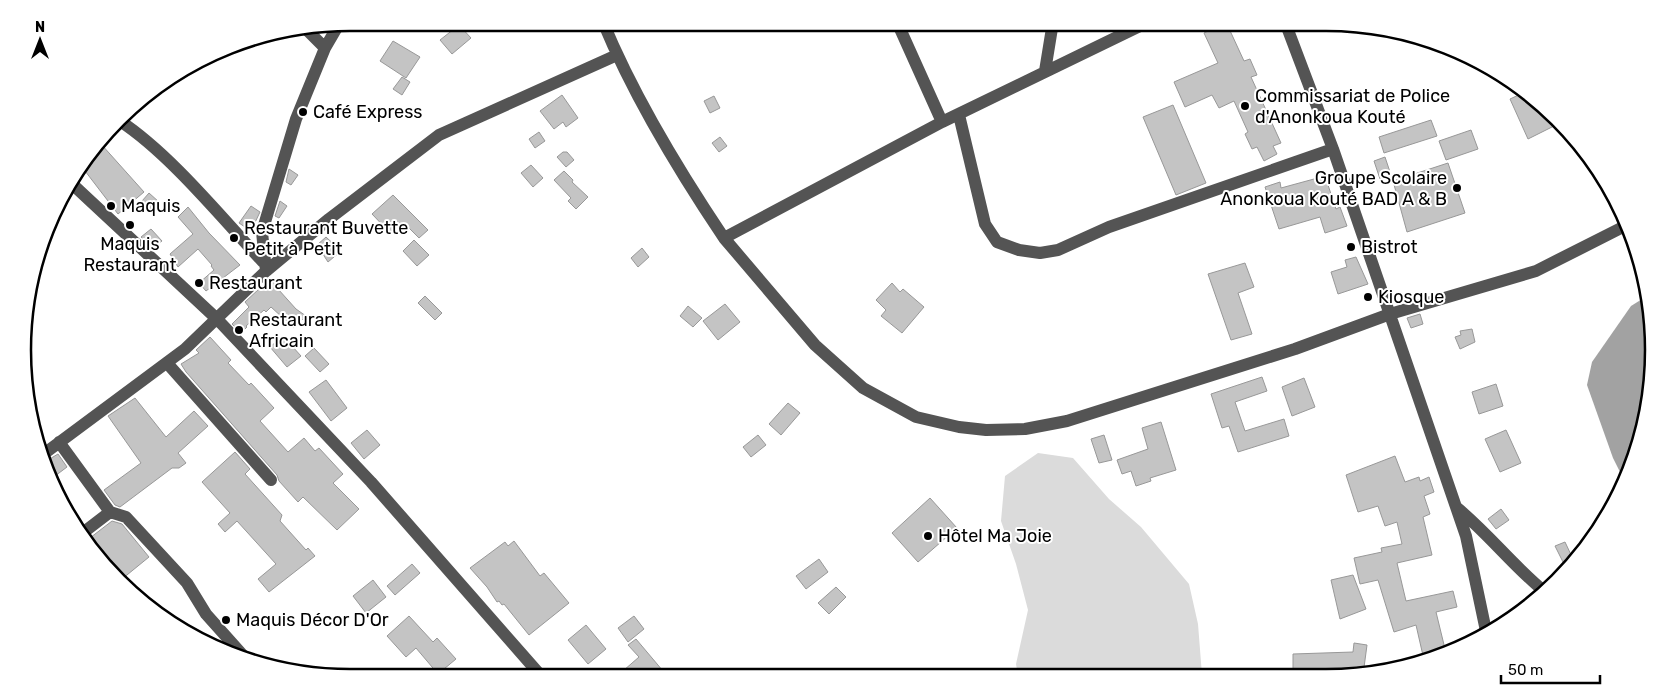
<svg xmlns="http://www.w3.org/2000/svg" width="1676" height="700" font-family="Rubik,sans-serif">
  <rect width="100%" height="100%" fill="#fff"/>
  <path fill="#dbdbdb" d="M 1038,453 L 1073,458 L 1109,499 L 1141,527 L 1189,584 L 1198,624 L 1202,675 L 1018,676 L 1016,664 L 1028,610 L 1016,564 L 1001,521 L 1005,476 Z"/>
  <path fill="#a2a2a2" d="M 1647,296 C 1658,358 1652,423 1624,480 L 1613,458 L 1587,385 L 1592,362 L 1631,306 Z"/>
  <path fill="#c4c4c4" stroke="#989898" d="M 1226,22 L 1244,61 L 1250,59 L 1257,75 L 1251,77 L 1281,143 L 1273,146 L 1277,154 L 1264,161 L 1257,147 L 1252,149 L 1245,134 L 1248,132 L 1234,101 L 1219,108 L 1212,95 L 1185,107 L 1174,82 L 1218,63 L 1204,33 Z
    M 459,25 L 471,38 L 452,54 L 440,40 Z
    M 393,41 L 420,57 L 406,78 L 380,61 Z
    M 402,77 L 410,82 L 402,95 L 393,89 Z
    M 1525,92 L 1542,104 L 1560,123 L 1528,139 L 1510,99 Z
    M 562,95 L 578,118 L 566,127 L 563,122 L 554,129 L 540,111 Z
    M 714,96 L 720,108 L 710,113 L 704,101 Z
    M 1173,105 L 1206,183 L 1176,195 L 1143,117 Z
    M 1431,120 L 1437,136 L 1384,153 L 1379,137 Z
    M 1471,130 L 1478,149 L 1446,160 L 1439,141 Z
    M 539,132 L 545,141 L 535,148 L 529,139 Z
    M 720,137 L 727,146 L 719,152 L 712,143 Z
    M 101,144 L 144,192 L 118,214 L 82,167 Z
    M 563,152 L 567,152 L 574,160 L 566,167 L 557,157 Z
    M 1385,157 L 1391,175 L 1380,179 L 1374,161 Z
    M 1448,163 L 1465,213 L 1407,232 L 1393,181 Z
    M 531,165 L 543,178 L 533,187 L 521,173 Z
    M 289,169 L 298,175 L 291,185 L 286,182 Z
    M 564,171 L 573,180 L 572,182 L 588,197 L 576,209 L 568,201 L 571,198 L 554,180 Z
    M 1325,176 L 1336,209 L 1340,207 L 1347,226 L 1325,233 L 1320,217 L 1279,229 L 1265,187 L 1280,182 L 1281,188 Z
    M 149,193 L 159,202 L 151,209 L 142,201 Z
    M 393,195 L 428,230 L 419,238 L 403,222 L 391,234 L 372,214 Z
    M 280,201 L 287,206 L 279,218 L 275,216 Z
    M 251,206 L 260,212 L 251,231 L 239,223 Z
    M 188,207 L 209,233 L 240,265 L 206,291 L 199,283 L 214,270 L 211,266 L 212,265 L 198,249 L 178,267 L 170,254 L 193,234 L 178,217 Z
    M 151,229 L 162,241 L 153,248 L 141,237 Z
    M 326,237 L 341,251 L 328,262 L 317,245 Z
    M 414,240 L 429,255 L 417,266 L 403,251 Z
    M 642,248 L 649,257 L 638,267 L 631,258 Z
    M 1356,257 L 1368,284 L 1338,294 L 1331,272 L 1347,267 L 1345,260 Z
    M 1245,263 L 1254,287 L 1238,293 L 1252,334 L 1231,340 L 1208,274 Z
    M 271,280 L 280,286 L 278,289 L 296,309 L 306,316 L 294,328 L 271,307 L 266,312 L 264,310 L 246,326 L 247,327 L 241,333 L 232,324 L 249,307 L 245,302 L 260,288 L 263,290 Z
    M 892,283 L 900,292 L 903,289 L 924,307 L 902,333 L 881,316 L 886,310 L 876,300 Z
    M 425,296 L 442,313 L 435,320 L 418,303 Z
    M 725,304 L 740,322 L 718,340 L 703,321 Z
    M 688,306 L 702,318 L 693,327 L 680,316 Z
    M 1420,314 L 1423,324 L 1411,328 L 1407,318 Z
    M 1472,329 L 1475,342 L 1460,349 L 1455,337 L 1461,335 L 1460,331 Z
    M 283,336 L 301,356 L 287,367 L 270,347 Z
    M 210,337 L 231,360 L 228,363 L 249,385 L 251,383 L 274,408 L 260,421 L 288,452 L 304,438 L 315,451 L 319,448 L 343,474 L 333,483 L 359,509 L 337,530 L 303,497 L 298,502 L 279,481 L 277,475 L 186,372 L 181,364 L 199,353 L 196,350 Z
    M 314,348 L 329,364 L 320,372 L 305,356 Z
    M 1262,377 L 1267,391 L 1235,402 L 1245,431 L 1284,419 L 1289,436 L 1238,452 L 1229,426 L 1222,428 L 1211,394 Z
    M 1304,378 L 1315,407 L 1292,416 L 1282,387 Z
    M 326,380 L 347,408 L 331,421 L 309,392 Z
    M 1496,384 L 1503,406 L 1479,414 L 1472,392 Z
    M 135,398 L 166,437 L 194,411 L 208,426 L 178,453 L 186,463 L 179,468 L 172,468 L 120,507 L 115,505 L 104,490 L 141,463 L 108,416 Z
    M 788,403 L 800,413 L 781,435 L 769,424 Z
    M 1161,422 L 1176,470 L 1150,478 L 1151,481 L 1136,486 L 1131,471 L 1122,474 L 1117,460 L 1148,449 L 1142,428 Z
    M 367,430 L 380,445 L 364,459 L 351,443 Z
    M 1506,430 L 1521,463 L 1500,472 L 1485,439 Z
    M 758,435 L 766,445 L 751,457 L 743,447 Z
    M 1104,435 L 1112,460 L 1099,463 L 1091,439 Z
    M 235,452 L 250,469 L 245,474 L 282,515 L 280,521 L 306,550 L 308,548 L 315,556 L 269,592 L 258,579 L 276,564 L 237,521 L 225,532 L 218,524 L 230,513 L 202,482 Z
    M 58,454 L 67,467 L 55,476 L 48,460 Z
    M 1395,456 L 1405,482 L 1419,477 L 1420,481 L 1429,477 L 1434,492 L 1424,496 L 1430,514 L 1423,517 L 1432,555 L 1397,563 L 1406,601 L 1453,591 L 1457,607 L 1436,612 L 1446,653 L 1424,660 L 1416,625 L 1394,632 L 1378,580 L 1360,584 L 1354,558 L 1382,552 L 1381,548 L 1402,544 L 1397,522 L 1385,526 L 1378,506 L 1358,512 L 1346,475 Z
    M 930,498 L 957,528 L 918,562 L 892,533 Z
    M 1501,509 L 1509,520 L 1496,529 L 1488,519 Z
    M 112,521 L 122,524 L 149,557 L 122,579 L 86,541 Z
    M 514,541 L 540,576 L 544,573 L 569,603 L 529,635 L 504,604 L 502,605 L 499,601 L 497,602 L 487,587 L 470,568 L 505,542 L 508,546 Z
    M 1565,542 L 1573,559 L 1564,564 L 1555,546 Z
    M 819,559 L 828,572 L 806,589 L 796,576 Z
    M 412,564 L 420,573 L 395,595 L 387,586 Z
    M 1353,575 L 1366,609 L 1340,619 L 1331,580 Z
    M 373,580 L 386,597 L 366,613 L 353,596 Z
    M 836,587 L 846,597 L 829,614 L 818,603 Z
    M 409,616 L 433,642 L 437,638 L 456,659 L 438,674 L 416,648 L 406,657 L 387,636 Z
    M 634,616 L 644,629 L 628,642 L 618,628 Z
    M 586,625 L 606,649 L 588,664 L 568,640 Z
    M 636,639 L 663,671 L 655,677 L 616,677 L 639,657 L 628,645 Z
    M 1354,643 L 1367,645 L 1363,675 L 1293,675 L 1293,654 L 1353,652 Z"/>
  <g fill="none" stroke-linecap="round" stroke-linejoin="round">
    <path stroke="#545454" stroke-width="12" d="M 603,22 C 634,97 679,171 724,238 L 942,122 L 1148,22
      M 897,22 L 942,122
      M 1285,22 L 1333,149 L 1466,536 L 1486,631
      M 307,30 L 325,48
      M 1045,71 L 1053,22
      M 959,115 L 985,224 L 997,242 L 1019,250 L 1040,253 L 1058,250 L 1109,227 L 1333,149
      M 120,121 C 170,154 221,217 263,262
      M 70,182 L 217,319 L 371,482 L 542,677
      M 724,238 L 815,345 L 863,388 L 916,417 L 959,427 L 986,430 L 1025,429 L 1067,421 L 1295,349 L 1390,314 L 1536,271 L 1627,225
      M 266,271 L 262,232 L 296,119 L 325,48 L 339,24
      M 167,363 L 271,480
      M 59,442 L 110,512 L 126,517 L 187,583 L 206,614 L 248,661
      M 45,453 L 185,349 L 266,271 L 329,219 L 439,135 L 617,55
      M 1456,507 C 1488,533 1513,566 1545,592
      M 80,535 L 110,512"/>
  </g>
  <g fill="#000" stroke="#fff" stroke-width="2">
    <circle cx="1245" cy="106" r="5"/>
    <circle cx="303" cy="112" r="5"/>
    <circle cx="1457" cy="188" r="5"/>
    <circle cx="111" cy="206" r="5"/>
    <circle cx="130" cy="225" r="5"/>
    <circle cx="234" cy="238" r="5"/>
    <circle cx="1351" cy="247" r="5"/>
    <circle cx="199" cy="283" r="5"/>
    <circle cx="1368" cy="297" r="5"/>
    <circle cx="239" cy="330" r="5"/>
    <circle cx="928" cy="536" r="5"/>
    <circle cx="226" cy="620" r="5"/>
  </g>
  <g text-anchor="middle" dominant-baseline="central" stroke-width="4" stroke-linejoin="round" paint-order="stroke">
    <g font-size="18" fill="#000" stroke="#fff" text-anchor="start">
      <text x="1255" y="96">Commissariat de Police<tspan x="1255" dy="21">d'Anonkoua Kouté</tspan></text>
      <text x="313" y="112">Café Express</text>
      <text x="1447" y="178" text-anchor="end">Groupe Scolaire<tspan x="1447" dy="21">Anonkoua Kouté BAD A &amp; B</tspan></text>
      <text x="121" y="206">Maquis</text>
      <text x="244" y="228">Restaurant Buvette<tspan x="244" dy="21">Petit à Petit</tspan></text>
      <text x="130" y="244" text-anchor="middle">Maquis<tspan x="130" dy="21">Restaurant</tspan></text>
      <text x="1361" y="247">Bistrot</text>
      <text x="209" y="283">Restaurant</text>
      <text x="1378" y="297">Kiosque</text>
      <text x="249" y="320">Restaurant<tspan x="249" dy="21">Africain</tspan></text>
      <text x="938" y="536">Hôtel Ma Joie</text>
      <text x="236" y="620">Maquis Décor D'Or</text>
    </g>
  </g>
  <path d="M0 0H1676V700H0ZM350 31H1326A319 319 0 0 1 1645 350V350A319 319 0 0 1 1326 669H350A319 319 0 0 1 31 350V350A319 319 0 0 1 350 31Z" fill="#fff" fill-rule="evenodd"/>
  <path fill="none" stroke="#000" stroke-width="2.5" d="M350 31H1326A319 319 0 0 1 1645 350V350A319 319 0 0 1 1326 669H350A319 319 0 0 1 31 350V350A319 319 0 0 1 350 31Z"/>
  <g transform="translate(40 40)" stroke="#ffffff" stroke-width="4" paint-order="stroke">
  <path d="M0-4L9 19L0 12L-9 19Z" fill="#000000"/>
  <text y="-8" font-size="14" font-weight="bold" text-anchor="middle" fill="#000000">N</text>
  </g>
  <path d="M1501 675v8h99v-8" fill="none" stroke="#000000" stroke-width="2.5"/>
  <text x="1508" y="675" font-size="15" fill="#000000" stroke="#ffffff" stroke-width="4" paint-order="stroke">50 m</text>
</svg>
